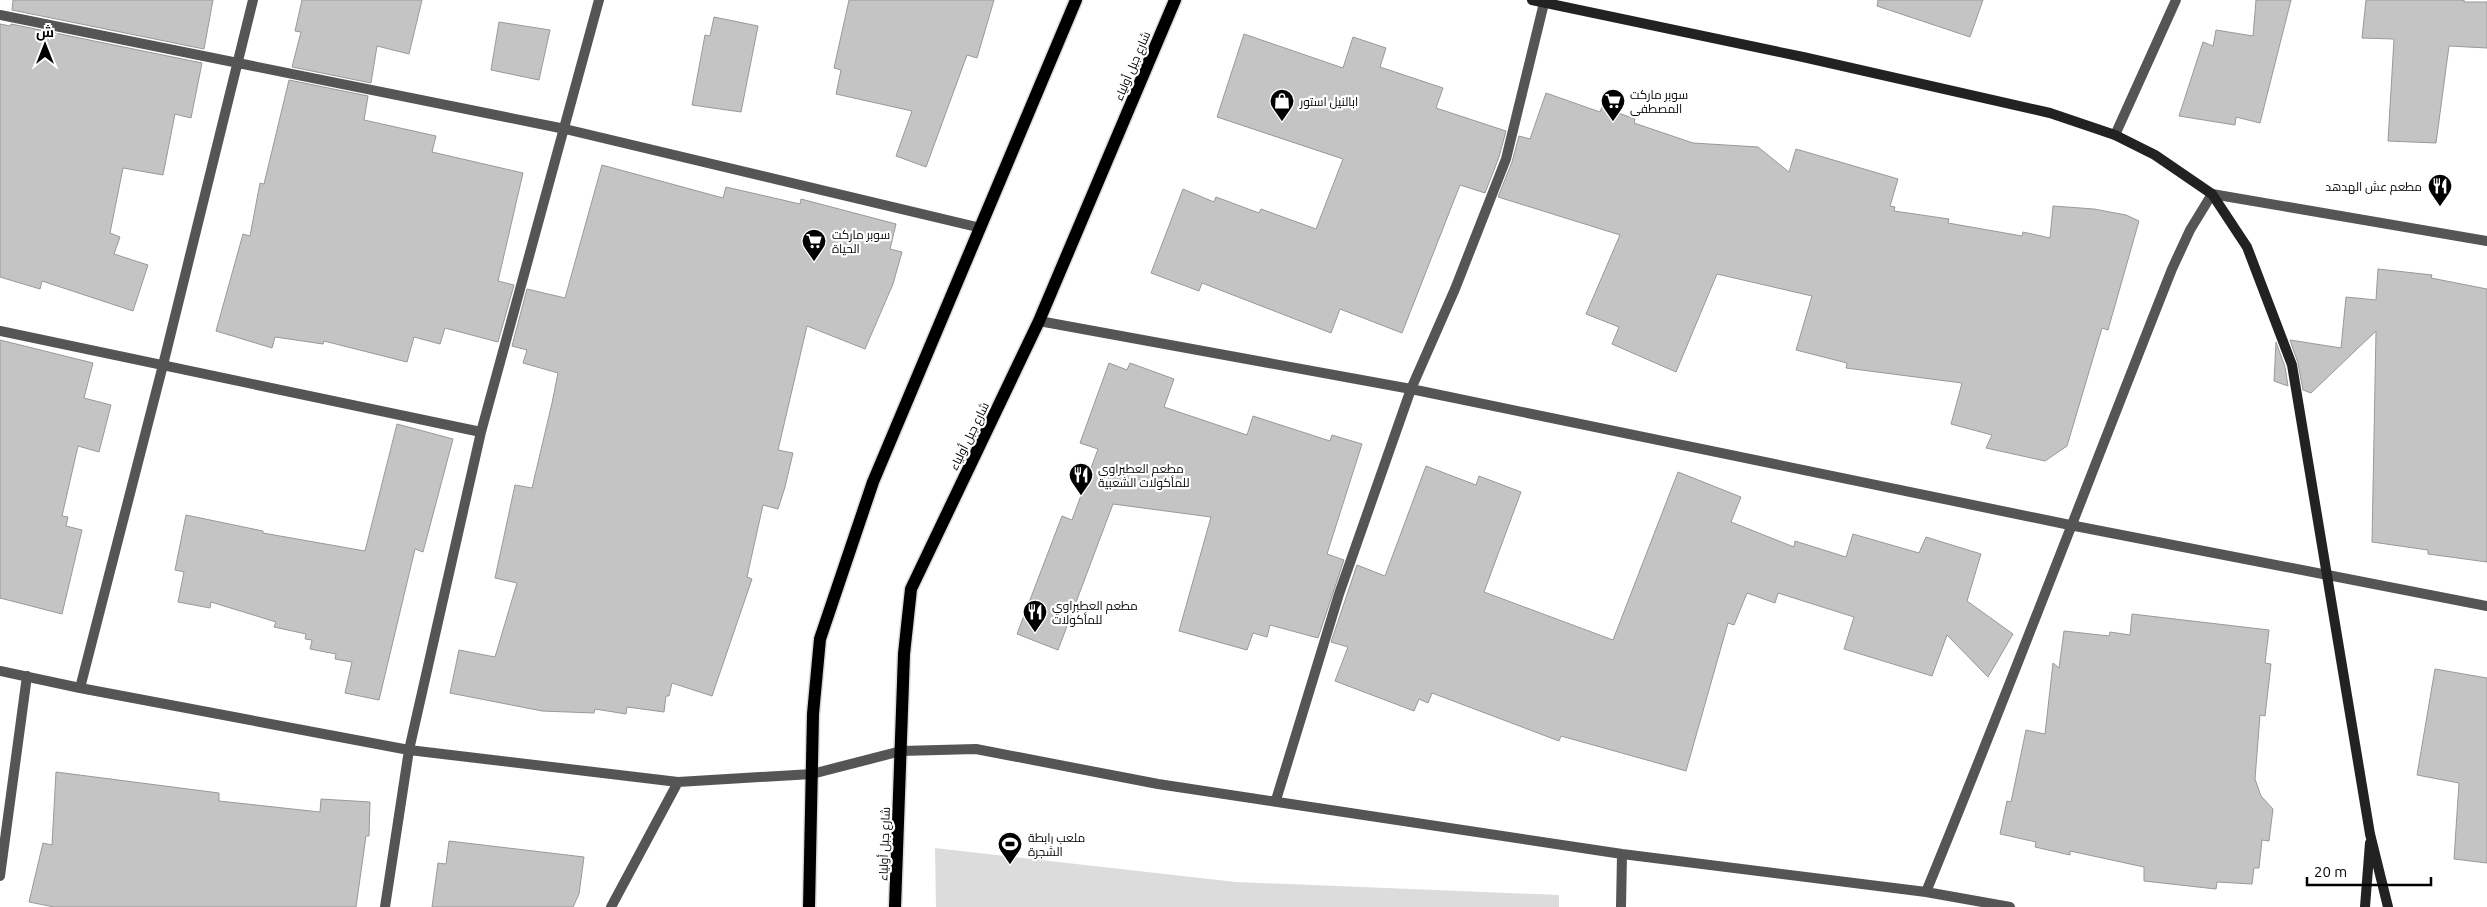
<svg xmlns="http://www.w3.org/2000/svg" width="2487" height="907" font-family="Ubuntu,Cairo,sans-serif">
  <rect width="100%" height="100%" fill="#fff"/>
  <path fill="#dcdcdc" d="M 935,848 L 1236,882 L 1559,895 L 1559,907 L 936,907 Z"/>
  <path fill="#c4c4c4" stroke="#999" d="M 13,0 L 213,0 L 204,49 L 12,10 Z
    M 302,0 L 422,0 L 409,54 L 377,46 L 371,83 L 292,67 L 301,32 L 295,31 Z
    M 849,0 L 994,0 L 977,58 L 967,55 L 926,167 L 896,156 L 912,111 L 836,94 L 841,70 L 834,68 Z
    M 1878,0 L 1983,0 L 1970,37 L 1877,6 Z
    M 2256,0 L 2291,0 L 2260,123 L 2236,117 L 2235,125 L 2179,116 L 2203,42 L 2213,46 L 2216,30 L 2253,36 Z
    M 2366,0 L 2464,0 L 2464,2 L 2487,2 L 2487,48 L 2449,46 L 2436,143 L 2388,141 L 2394,39 L 2362,38 Z
    M 714,17 L 758,26 L 741,112 L 692,105 L 705,35 L 710,36 Z
    M 499,22 L 550,30 L 539,80 L 491,70 Z
    M 0,24 L 10,26 L 11,24 L 202,63 L 191,118 L 175,114 L 163,175 L 123,168 L 110,233 L 120,237 L 114,254 L 148,265 L 133,311 L 42,281 L 40,289 L 0,277 Z
    M 1244,34 L 1343,68 L 1353,37 L 1386,48 L 1380,67 L 1443,88 L 1436,108 L 1506,131 L 1499,157 L 1485,193 L 1460,185 L 1402,333 L 1340,309 L 1331,333 L 1202,283 L 1199,291 L 1151,273 L 1183,189 L 1214,202 L 1216,197 L 1259,213 L 1261,209 L 1316,229 L 1343,159 L 1217,117 Z
    M 289,80 L 368,96 L 364,120 L 436,136 L 432,152 L 523,173 L 498,281 L 514,285 L 498,342 L 445,328 L 440,344 L 414,337 L 407,362 L 324,341 L 323,344 L 275,337 L 272,348 L 216,331 L 243,234 L 250,236 L 260,183 L 264,184 Z
    M 1546,93 L 1600,112 L 1602,107 L 1635,119 L 1634,123 L 1693,143 L 1758,147 L 1789,172 L 1796,149 L 1898,179 L 1890,206 L 1895,207 L 1894,211 L 1949,219 L 1948,223 L 2022,236 L 2023,232 L 2050,238 L 2053,206 L 2094,209 L 2126,215 L 2139,221 L 2108,330 L 2102,328 L 2067,446 L 2045,461 L 1986,448 L 1992,435 L 1951,424 L 1962,383 L 1846,368 L 1847,363 L 1796,350 L 1812,296 L 1717,274 L 1676,372 L 1612,344 L 1619,327 L 1586,314 L 1620,235 L 1498,197 L 1512,162 L 1519,136 L 1530,139 Z
    M 602,165 L 723,198 L 726,187 L 800,204 L 801,199 L 896,224 L 890,249 L 902,252 L 893,284 L 865,349 L 807,326 L 778,450 L 793,453 L 785,487 L 778,509 L 763,505 L 747,577 L 752,579 L 712,696 L 672,683 L 669,696 L 666,696 L 664,712 L 627,707 L 626,714 L 595,709 L 594,713 L 542,711 L 450,693 L 459,650 L 495,657 L 517,583 L 495,578 L 515,485 L 532,488 L 552,403 L 558,373 L 523,363 L 527,350 L 512,346 L 527,289 L 565,298 Z
    M 2378,269 L 2432,275 L 2431,278 L 2487,289 L 2487,562 L 2428,554 L 2428,550 L 2372,542 L 2376,331 L 2311,393 L 2303,390 L 2298,363 L 2290,340 L 2341,348 L 2346,297 L 2376,300 Z
    M 0,340 L 93,363 L 84,398 L 111,405 L 99,452 L 78,446 L 62,516 L 68,517 L 66,526 L 82,530 L 62,614 L 0,598 Z
    M 2276,342 L 2285,367 L 2288,386 L 2274,381 Z
    M 1109,363 L 1127,370 L 1130,363 L 1174,379 L 1164,407 L 1247,435 L 1253,416 L 1330,441 L 1332,435 L 1362,444 L 1327,554 L 1344,560 L 1318,638 L 1270,625 L 1267,637 L 1253,633 L 1247,650 L 1179,631 L 1211,517 L 1113,504 L 1058,650 L 1017,634 L 1062,516 L 1072,520 L 1098,449 L 1080,443 Z
    M 397,424 L 453,439 L 423,552 L 415,549 L 379,700 L 345,693 L 352,662 L 335,659 L 336,654 L 310,649 L 312,640 L 305,639 L 306,634 L 274,627 L 276,622 L 211,602 L 210,608 L 178,602 L 184,572 L 175,570 L 186,515 L 263,531 L 263,533 L 365,551 Z
    M 1426,466 L 1476,485 L 1479,476 L 1521,492 L 1484,592 L 1613,640 L 1678,472 L 1741,497 L 1731,522 L 1794,547 L 1795,541 L 1846,557 L 1853,534 L 1919,553 L 1926,537 L 1981,554 L 1967,601 L 2013,634 L 1988,677 L 1947,635 L 1932,676 L 1844,649 L 1854,617 L 1778,593 L 1775,603 L 1747,593 L 1734,625 L 1728,623 L 1686,771 L 1561,736 L 1559,741 L 1432,693 L 1428,703 L 1419,699 L 1414,711 L 1335,681 L 1348,647 L 1331,642 L 1357,565 L 1385,576 Z
    M 2132,614 L 2269,630 L 2265,663 L 2271,664 L 2265,716 L 2260,715 L 2255,779 L 2261,796 L 2273,809 L 2269,841 L 2262,840 L 2259,868 L 2254,868 L 2252,884 L 2217,882 L 2216,889 L 2144,881 L 2144,867 L 2070,851 L 2070,855 L 2035,847 L 2036,842 L 2000,834 L 2007,801 L 2011,802 L 2026,730 L 2045,734 L 2053,663 L 2059,668 L 2064,631 L 2109,636 L 2110,632 L 2130,635 Z
    M 2435,669 L 2487,678 L 2487,863 L 2454,859 L 2459,783 L 2417,775 Z
    M 56,772 L 219,793 L 219,801 L 320,812 L 321,799 L 370,802 L 369,836 L 366,836 L 356,907 L 54,907 L 29,902 L 43,843 L 52,845 Z
    M 449,841 L 584,857 L 579,894 L 573,907 L 432,907 L 438,863 L 446,864 Z"/>
  <g fill="none" stroke-linecap="round" stroke-linejoin="round">
    <defs>
      <path id="primary" d="M 809,907 L 813,714 L 820,639 L 873,482 L 1076,0
        M 895,907 L 904,654 L 911,589 L 1039,321 L 1175,0"/>
    </defs>
    <use href="#primary" stroke="#dbdbdb" stroke-width="15"/>
    <path stroke="#555" stroke-width="10" d="M 0,15 L 565,129 L 981,228
      M 2115,135 L 2176,0
      M 1039,321 L 1411,389 L 2070,525 L 2487,606
      M 0,331 L 481,432
      M 0,671 L 80,688 L 409,750 L 678,782 L 812,774 L 901,751 L 976,749 L 1158,784 L 1622,854 L 1926,892 L 2010,907
      M 80,688 L 163,365 L 253,0
      M 1276,800 L 1339,594 L 1411,389 L 1455,289 L 1506,159 L 1544,3
      M 0,876 L 27,676
      M 1926,892 C 2011,685 2090,476 2172,269 L 2190,230 L 2212,194 L 2487,241
      M 385,907 L 409,750 L 481,432 L 599,0
      M 611,907 L 678,782
      M 1621,907 L 1622,854"/>
    <path stroke="#222" stroke-width="10" d="M 1532,0 L 1803,57 L 2050,113 L 2115,135 L 2155,155 L 2212,194 L 2247,247 L 2292,365 L 2370,834 L 2388,907
      M 2365,907 L 2370,843"/>
    <use href="#primary" stroke="#000" stroke-width="12"/>
  </g>
  <defs>
    <symbol id="shop-pin" viewBox="-11 -11 22 30"><path d="M0 17L-7.5 6A9.5 9.5 0 1 1 7.5 6Z" fill="#000" stroke="#fff"/><path d="M-5-2.5h2.3a2.7 3.5 0 0 1 5.4 0H5L5.5 6h-11ZM-1.5-2.5h3a1.5 2.3 0 0 0-3 0Z" fill="#fff"/></symbol>
    <symbol id="supermarket-pin" viewBox="-11 -11 22 30"><path d="M0 17L-7.5 6A9.5 9.5 0 1 1 7.5 6Z" fill="#000" stroke="#fff"/><path d="M-6-5.5h2.5l.6 2H6L4.5 2H-2.5L-4.4-4H-6ZM-1.5 3.2a1.3 1.3 0 1 0 .1 0ZM3 3.2a1.3 1.3 0 1 0 .1 0Z" fill="#fff"/></symbol>
    <symbol id="restaurant-pin" viewBox="-11 -11 22 30"><path d="M0 17L-7.5 6A9.5 9.5 0 1 1 7.5 6Z" fill="#000" stroke="#fff"/><path d="M-5-6h1v4h1v-4h1v4h1v-4h1v5L-1.5 .5V6h-2V.5L-5-1ZM5-6V6H3V1.5H1.5Q1.5-4 5-6Z" fill="#fff"/></symbol>
    <symbol id="stadium-pin" viewBox="-11 -11 22 30"><path d="M0 17L-7.5 6A9.5 9.5 0 1 1 7.5 6Z" fill="#000" stroke="#fff"/><path d="M0-5a6.5 5 0 1 0 0 10a6.5 5 0 1 0 0-10ZM-3.5-1.8h7v3.6h-7Z" fill="#fff"/></symbol>
  </defs>
  <g fill-rule="evenodd">
    <use href="#shop-pin" x="1268" y="87" width="28" height="38"/>
    <use href="#supermarket-pin" x="1599" y="87" width="28" height="38"/>
    <use href="#restaurant-pin" x="2426" y="172" width="28" height="38"/>
    <use href="#supermarket-pin" x="800" y="227" width="28" height="38"/>
    <use href="#restaurant-pin" x="1067" y="461" width="28" height="38"/>
    <use href="#restaurant-pin" x="1021" y="598" width="28" height="38"/>
    <use href="#stadium-pin" x="996" y="830" width="28" height="38"/>
  </g>
  <g text-anchor="middle" dominant-baseline="central" stroke-width="4.5" stroke-linejoin="round" paint-order="stroke">
    <g font-size="12" fill="#000" stroke="#fff">
      <text transform="translate(1132 66) rotate(-67)">شارع جبل أولياء</text>
      <text transform="translate(969 436) rotate(-64)">شارع جبل أولياء</text>
      <text transform="translate(884 844) rotate(-88)">شارع جبل أولياء</text>
    </g>
    <g font-size="12" fill="#000" stroke="#fff" text-anchor="start">
      <text x="1630" y="94">سوبر ماركت<tspan x="1630" dy="14">المصطفى</tspan></text>
      <text x="1300" y="101">ابالنيل استور</text>
      <text x="2422" y="186" text-anchor="end">مطعم عش الهدهد</text>
      <text x="832" y="234">سوبر ماركت<tspan x="832" dy="14">الحياة</tspan></text>
      <text x="1098" y="468">مطعم العطبراوي<tspan x="1098" dy="14">للمأكولات الشعبية</tspan></text>
      <text x="1052" y="605">مطعم العطبراوي<tspan x="1052" dy="14">للمأكولات</tspan></text>
      <text x="1028" y="837">ملعب رابطة<tspan x="1028" dy="14">الشجرة</tspan></text>
    </g>
  </g>
  <g transform="translate(45 45)" stroke="#ffffff" stroke-width="4" paint-order="stroke">
  <path d="M0-4L9 19L0 12L-9 19Z" fill="#000000"/>
  <text y="-8" font-size="14" font-weight="bold" text-anchor="middle" fill="#000000">ش</text>
  </g>
  <path d="M2307 877v8h124v-8" fill="none" stroke="#000000" stroke-width="2.5"/>
  <text x="2314" y="877" font-size="15" fill="#000000" stroke="#ffffff" stroke-width="4" paint-order="stroke">20 m</text>
</svg>
